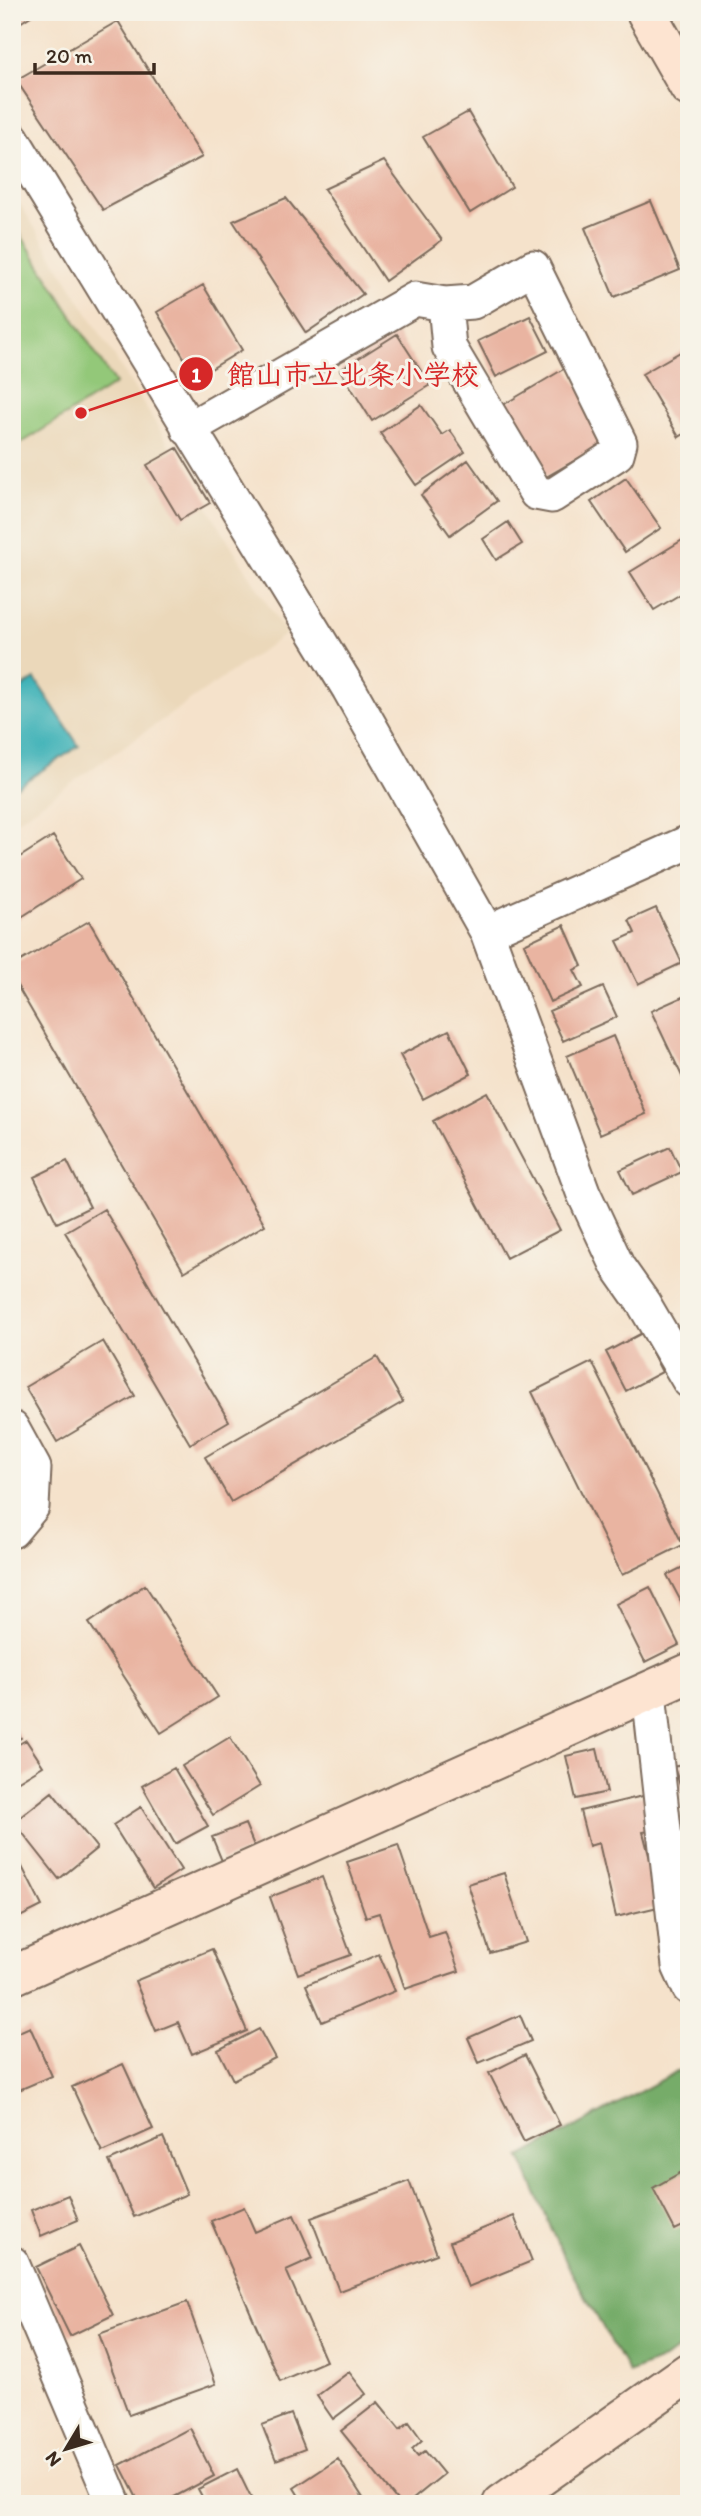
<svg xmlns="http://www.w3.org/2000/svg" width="701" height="2516" font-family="Itim,'Klee One',sans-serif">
  <rect width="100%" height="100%" fill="#f7f3e8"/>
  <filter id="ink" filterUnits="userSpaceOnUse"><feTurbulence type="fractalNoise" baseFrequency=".0143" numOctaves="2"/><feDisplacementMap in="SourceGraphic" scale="14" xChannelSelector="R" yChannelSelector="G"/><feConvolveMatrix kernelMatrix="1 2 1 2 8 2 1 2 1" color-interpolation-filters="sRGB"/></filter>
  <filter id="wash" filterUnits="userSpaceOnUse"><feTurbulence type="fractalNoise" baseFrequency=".00686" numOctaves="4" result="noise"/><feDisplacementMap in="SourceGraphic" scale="28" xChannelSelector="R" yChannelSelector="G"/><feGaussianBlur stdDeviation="1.57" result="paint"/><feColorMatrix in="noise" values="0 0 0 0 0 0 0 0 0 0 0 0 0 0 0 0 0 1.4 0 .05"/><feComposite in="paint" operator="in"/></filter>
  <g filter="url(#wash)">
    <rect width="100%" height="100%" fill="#f5e2cb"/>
    <path fill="#ebd8ba" d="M 12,191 L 286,634 L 12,824 Z"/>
    <path fill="#93c879" stroke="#67794c" stroke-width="2" d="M 12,221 L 115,384 L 12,449 Z"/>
    <path fill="#76ac69" stroke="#586b44" stroke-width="2" d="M 689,2065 L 689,2341 L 666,2358 L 629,2373 L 568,2266 L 520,2157 Z"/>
    <path fill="#41b2b8" stroke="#3e6e6b" stroke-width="2" d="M 35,679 L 79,746 L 12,790 L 12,694 Z"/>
    <g id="blocks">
      <path fill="#e9b4a1" d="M 12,12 L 37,12 L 12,28 Z
        M 118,21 L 202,157 L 103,210 L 16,80 Z
        M 468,112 L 512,187 L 470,213 L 423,137 Z
        M 384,161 L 442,240 L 385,281 L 324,189 Z
        M 286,198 L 363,294 L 306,333 L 233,221 Z
        M 651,201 L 680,270 L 614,297 L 585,228 Z
        M 203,285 L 242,350 L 196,378 L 157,312 Z
        M 530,316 L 548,351 L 496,377 L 478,341 Z
        M 397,334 L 430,385 L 372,421 L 340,370 Z
        M 689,347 L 689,431 L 679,437 L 642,374 Z
        M 567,367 L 610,440 L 546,477 L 503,405 Z
        M 421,405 L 442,435 L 450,430 L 465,452 L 416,485 L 380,433 Z
        M 177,448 L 210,503 L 180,520 L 147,465 Z
        M 468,460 L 497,501 L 450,535 L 421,495 Z
        M 626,478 L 661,528 L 625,552 L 591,502 Z
        M 508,522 L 522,544 L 496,560 L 483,539 Z
        M 689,536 L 689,589 L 654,610 L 630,572 Z
        M 53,836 L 81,879 L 12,923 L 12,862 Z
        M 656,908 L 682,963 L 638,984 L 617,941 L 635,933 L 629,920 Z
        M 89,921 L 265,1225 L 184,1272 L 12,977 L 12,966 Z
        M 564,925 L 582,966 L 574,970 L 583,987 L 550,1002 L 524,944 Z
        M 603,987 L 617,1017 L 563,1041 L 549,1011 Z
        M 689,994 L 689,1091 L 651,1011 Z
        M 449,1030 L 471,1074 L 423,1099 L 400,1055 Z
        M 613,1036 L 646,1114 L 600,1134 L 567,1056 Z
        M 487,1092 L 560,1230 L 506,1258 L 433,1121 Z
        M 670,1147 L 682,1172 L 632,1195 L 620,1170 Z
        M 67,1161 L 90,1207 L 57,1223 L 34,1177 Z
        M 104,1209 L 229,1421 L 190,1444 L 65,1232 Z
        M 642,1333 L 662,1372 L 626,1391 L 606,1352 Z
        M 103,1341 L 135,1396 L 57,1442 L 25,1387 Z
        M 377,1357 L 403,1402 L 231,1502 L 205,1457 Z
        M 592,1362 L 683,1545 L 622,1575 L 532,1392 Z
        M 689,1564 L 689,1607 L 685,1609 L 667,1575 Z
        M 145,1585 L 218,1697 L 161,1733 L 89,1623 Z
        M 650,1587 L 679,1645 L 645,1662 L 616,1604 Z
        M 12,1724 L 21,1738 L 12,1743 Z
        M 230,1737 L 260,1786 L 213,1815 L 182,1766 Z
        M 26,1740 L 43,1766 L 12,1785 L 12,1748 Z
        M 597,1749 L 607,1792 L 576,1799 L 566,1756 Z
        M 689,1762 L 689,1809 L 688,1809 L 674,1767 Z
        M 174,1768 L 208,1826 L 175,1844 L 142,1786 Z
        M 52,1792 L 97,1848 L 59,1879 L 14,1822 Z
        M 647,1795 L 655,1830 L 643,1832 L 662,1906 L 616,1917 L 599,1843 L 589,1846 L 580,1811 Z
        M 141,1807 L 181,1870 L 153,1888 L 113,1825 Z
        M 245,1824 L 255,1848 L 222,1861 L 212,1837 Z
        M 398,1845 L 429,1937 L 445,1932 L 459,1971 L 405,1989 L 379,1913 L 366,1917 L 347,1862 Z
        M 12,1847 L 42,1906 L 12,1921 Z
        M 504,1873 L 526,1942 L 490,1953 L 468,1884 Z
        M 322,1877 L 351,1955 L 298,1974 L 270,1897 Z
        M 212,1949 L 247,2031 L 192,2054 L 178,2022 L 156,2031 L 135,1981 Z
        M 379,1954 L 395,1991 L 322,2022 L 306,1985 Z
        M 520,2015 L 531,2041 L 479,2063 L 468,2038 Z
        M 30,2027 L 52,2076 L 12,2093 L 12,2035 Z
        M 259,2029 L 275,2058 L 233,2080 L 218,2050 Z
        M 525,2055 L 560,2125 L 524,2142 L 489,2073 Z
        M 123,2064 L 153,2129 L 102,2152 L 72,2087 Z
        M 163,2137 L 187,2194 L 134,2217 L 109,2161 Z
        M 689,2168 L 689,2228 L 687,2224 L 675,2230 L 653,2188 Z
        M 409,2181 L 437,2254 L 339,2291 L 311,2218 Z
        M 68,2195 L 78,2220 L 41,2236 L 31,2210 Z
        M 244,2207 L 255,2232 L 294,2215 L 313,2258 L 286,2270 L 326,2361 L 280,2381 L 211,2221 Z
        M 514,2216 L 532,2261 L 468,2287 L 450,2242 Z
        M 79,2246 L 113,2315 L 70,2336 L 36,2267 Z
        M 187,2302 L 216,2384 L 129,2415 L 99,2334 Z
        M 349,2372 L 366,2394 L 333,2419 L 317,2396 Z
        M 378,2402 L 400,2429 L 409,2422 L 422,2440 L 412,2449 L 418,2456 L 425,2451 L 444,2474 L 407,2504 L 400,2504 L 341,2431 Z
        M 291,2414 L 305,2449 L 276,2460 L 262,2425 Z
        M 190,2428 L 214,2476 L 161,2504 L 140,2504 L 120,2465 Z
        M 338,2459 L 367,2504 L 304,2504 L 294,2488 Z
        M 237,2469 L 254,2504 L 206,2504 L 198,2489 Z"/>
    </g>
  </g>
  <g filter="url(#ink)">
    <use href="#blocks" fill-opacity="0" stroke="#7c6a5b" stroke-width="2"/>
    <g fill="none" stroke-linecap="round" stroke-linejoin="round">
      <defs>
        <path id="street" d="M 12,138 L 349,689 L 487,932 L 583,1192 L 618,1267 L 644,1304 L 689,1381
          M 188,429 L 415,299 L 445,304 L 473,302 L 533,267 L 620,443 L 617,454 L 552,496 L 536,493 L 449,347 L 445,304
          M 487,932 L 689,842
          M 12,1428 L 34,1468 L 32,1507 L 12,1531
          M 649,1693 L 679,1966 L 689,1988
          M 12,2263 L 114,2504"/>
        <path id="secondary" d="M 646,12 L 689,87
          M 12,1976 L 689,1673
          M 502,2504 L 689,2372"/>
      </defs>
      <use href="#street" stroke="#7c6a5b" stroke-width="37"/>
      <use href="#secondary" stroke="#7c6a5b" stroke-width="42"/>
      <use href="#street" stroke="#fff" stroke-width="33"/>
      <use href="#secondary" stroke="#fde4d1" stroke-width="38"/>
    </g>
  </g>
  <path fill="none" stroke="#d62828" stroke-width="2.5" d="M81 413L196 374"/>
  <g fill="#d62828" stroke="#f7f3e8" stroke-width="2.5">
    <circle cx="81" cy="413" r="7"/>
    <circle cx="196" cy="374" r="18"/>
  </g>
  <g font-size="21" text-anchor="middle" font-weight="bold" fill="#fff">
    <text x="196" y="382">1</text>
  </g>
  <g font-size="28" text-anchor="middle" font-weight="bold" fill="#d62828" stroke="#f7f3e8" stroke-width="6" stroke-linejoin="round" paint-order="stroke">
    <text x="353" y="384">館山市立北条小学校</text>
  </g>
  <rect width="701" height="2516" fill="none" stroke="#f7f3e8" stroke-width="42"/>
  <g transform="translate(66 2449) rotate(232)" stroke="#f7f3e8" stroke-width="5" paint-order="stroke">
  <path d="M0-5L12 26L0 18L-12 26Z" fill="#3b2a1e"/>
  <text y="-10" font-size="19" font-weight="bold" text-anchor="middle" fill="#3b2a1e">N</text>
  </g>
  <path d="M35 63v10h119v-10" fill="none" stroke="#3b2a1e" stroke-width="3.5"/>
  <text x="46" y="63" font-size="21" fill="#3b2a1e" stroke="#f7f3e8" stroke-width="5" paint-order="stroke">20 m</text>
</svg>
